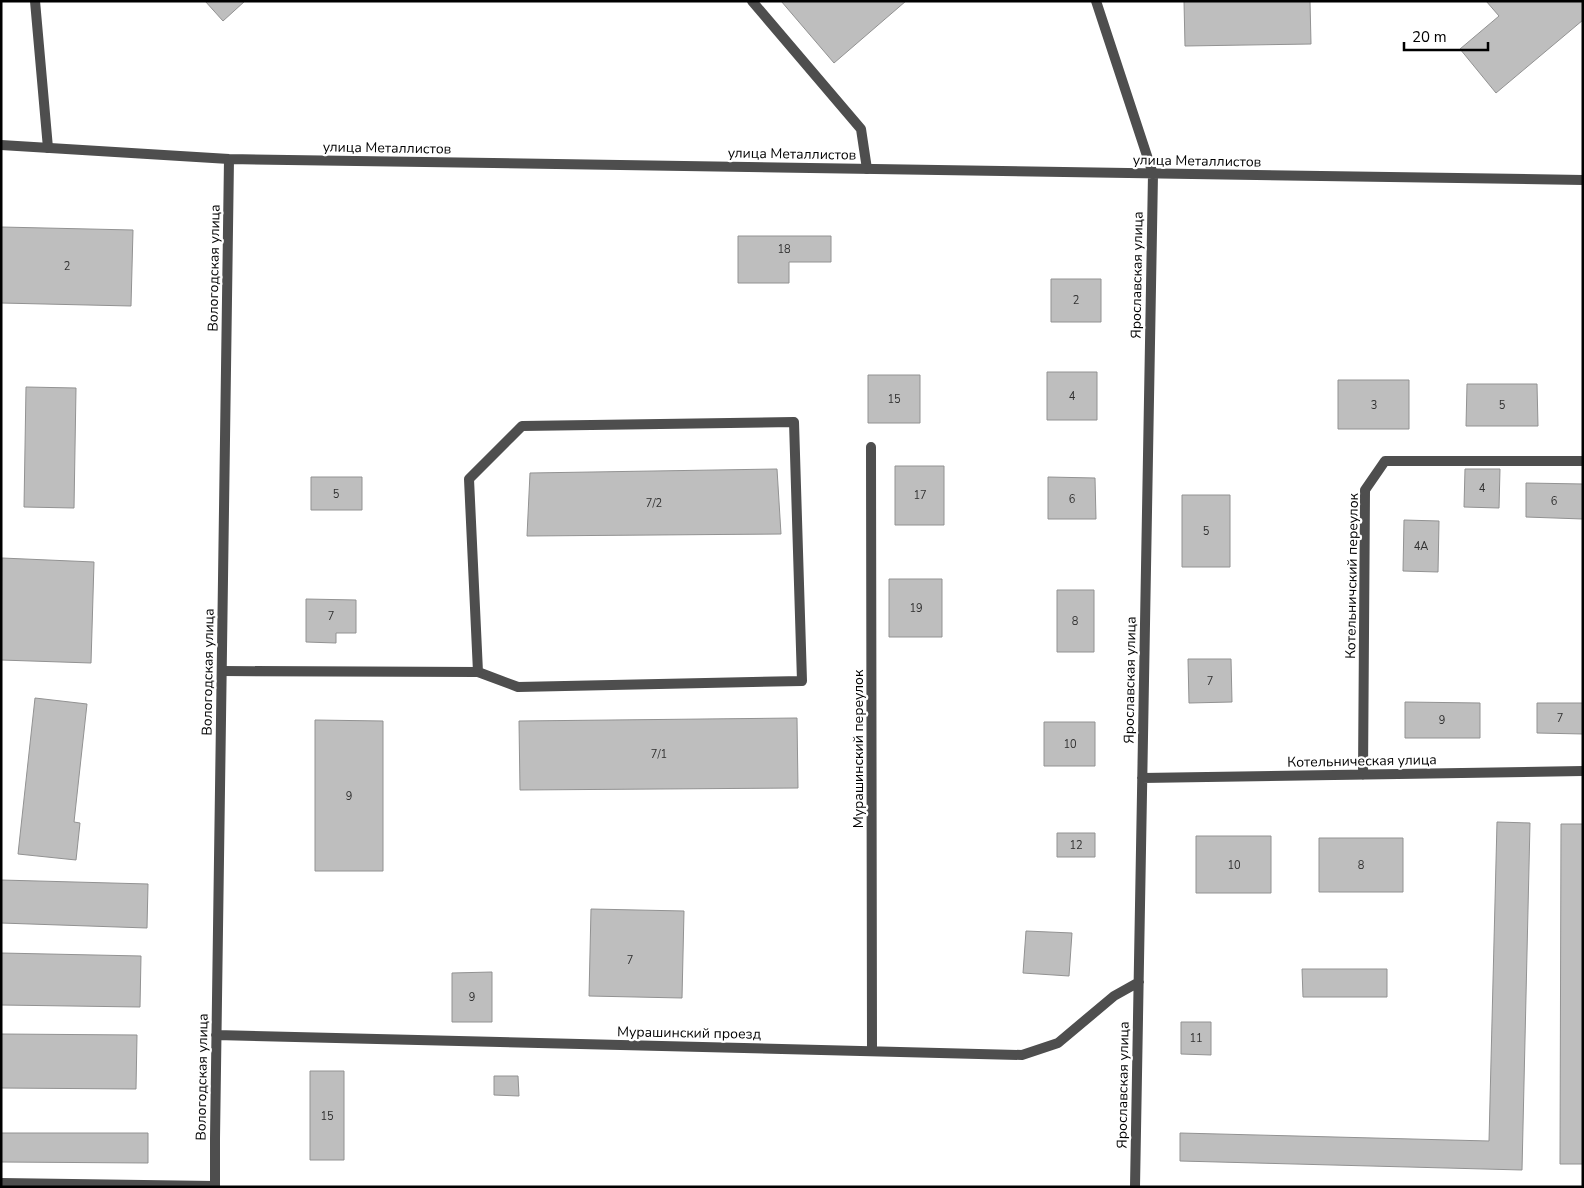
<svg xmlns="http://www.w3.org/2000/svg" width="1584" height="1188" font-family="'Nunito Sans',sans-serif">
  <rect width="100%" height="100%" fill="#fff"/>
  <path fill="#bebebe" stroke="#929292" d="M 205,1 L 245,1 L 223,21 Z
    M 781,1 L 906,1 L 834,63 Z
    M 1184,1 L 1310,1 L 1311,44 L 1185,46 Z
    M 1486,1 L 1583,1 L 1583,20 L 1496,93 L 1460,49 L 1499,16 Z
    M 1,227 L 133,230 L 131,306 L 1,303 Z
    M 738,236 L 831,236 L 831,262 L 789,262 L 789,283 L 738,283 Z
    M 1051,279 L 1101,279 L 1101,322 L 1051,322 Z
    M 1047,372 L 1097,372 L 1097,420 L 1047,420 Z
    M 868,375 L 920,375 L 920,423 L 868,423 Z
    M 1338,380 L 1409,380 L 1409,429 L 1338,429 Z
    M 1467,384 L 1537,384 L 1538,426 L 1466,426 Z
    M 26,387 L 76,388 L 74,508 L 24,507 Z
    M 895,466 L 944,466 L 944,525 L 895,525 Z
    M 777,469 L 781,534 L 527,536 L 530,473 Z
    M 1465,469 L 1500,469 L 1499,508 L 1464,507 Z
    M 311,477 L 362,477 L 362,510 L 311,510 Z
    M 1048,477 L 1095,478 L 1096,519 L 1048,519 Z
    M 1526,483 L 1583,484 L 1583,519 L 1526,517 Z
    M 1182,495 L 1230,495 L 1230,567 L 1182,567 Z
    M 1404,520 L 1439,521 L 1438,572 L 1403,571 Z
    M 2,558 L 94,562 L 91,663 L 1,660 Z
    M 889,579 L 942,579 L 942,637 L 889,637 Z
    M 1057,590 L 1094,590 L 1094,652 L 1057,652 Z
    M 306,599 L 356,600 L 356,633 L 336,633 L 336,643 L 306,642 Z
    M 1188,659 L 1231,659 L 1232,702 L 1189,703 Z
    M 35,698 L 87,704 L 74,822 L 80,823 L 76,860 L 18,854 Z
    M 1405,702 L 1480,703 L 1480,738 L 1405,738 Z
    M 1537,703 L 1583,703 L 1583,734 L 1537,733 Z
    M 797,718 L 798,788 L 520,790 L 519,721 Z
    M 315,720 L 383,721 L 383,871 L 315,871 Z
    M 1044,722 L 1095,722 L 1095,766 L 1044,766 Z
    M 1497,822 L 1530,823 L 1522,1170 L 1180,1161 L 1180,1133 L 1489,1141 Z
    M 1561,824 L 1583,824 L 1583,1164 L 1560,1164 Z
    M 1057,833 L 1095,833 L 1095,857 L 1057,857 Z
    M 1196,836 L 1271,836 L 1271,893 L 1196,893 Z
    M 1319,838 L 1403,838 L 1403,892 L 1319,892 Z
    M 1,880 L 148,884 L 147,928 L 1,923 Z
    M 591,909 L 684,911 L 682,998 L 589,996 Z
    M 1026,931 L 1072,933 L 1069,976 L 1023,973 Z
    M 1,953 L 141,956 L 140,1007 L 1,1005 Z
    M 1302,969 L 1387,969 L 1387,997 L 1303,997 Z
    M 492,972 L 492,1022 L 452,1022 L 452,973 Z
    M 1181,1022 L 1211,1022 L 1211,1055 L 1181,1054 Z
    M 1,1034 L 137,1035 L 136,1089 L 1,1088 Z
    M 310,1071 L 344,1071 L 344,1160 L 310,1160 Z
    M 494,1076 L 518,1076 L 519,1096 L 494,1095 Z
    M 1,1133 L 148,1133 L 148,1163 L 1,1162 Z"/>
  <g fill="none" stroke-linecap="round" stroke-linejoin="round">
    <path stroke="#4e4e4e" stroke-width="10" d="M 35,1 L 48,148
      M 752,1 L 861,129 L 867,169
      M 1096,1 L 1153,174
      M 222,671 L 478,672 L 469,479 L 522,426 L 794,422 L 802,681 L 518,687 L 478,672
      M 1,1183 L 215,1186"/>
    <path stroke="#4e4e4e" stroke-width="10" d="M 1,145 L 229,159 L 1583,180
      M 871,447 L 872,1051
      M 1363,775 L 1365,490 L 1385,461 L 1583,461
      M 1142,778 L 1583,771
      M 216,1035 L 1022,1055 L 1058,1043 L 1114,996 L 1139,982
      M 215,1187 L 215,1139 L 229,159
      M 1135,1187 L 1153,174"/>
  </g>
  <g text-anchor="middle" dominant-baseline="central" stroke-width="4.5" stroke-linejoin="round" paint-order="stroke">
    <g font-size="11" fill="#303030">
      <text x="784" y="249">18</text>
      <text x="67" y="266">2</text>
      <text x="1076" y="300">2</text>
      <text x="1072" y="396">4</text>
      <text x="894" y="399">15</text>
      <text x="1374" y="405">3</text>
      <text x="1502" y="405">5</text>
      <text x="1482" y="488">4</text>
      <text x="336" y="494">5</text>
      <text x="920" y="495">17</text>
      <text x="1072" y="499">6</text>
      <text x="1554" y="501">6</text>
      <text x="654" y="503">7/2</text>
      <text x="1206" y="531">5</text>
      <text x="1421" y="546">4А</text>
      <text x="916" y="608">19</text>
      <text x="331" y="616">7</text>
      <text x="1075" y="621">8</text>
      <text x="1210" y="681">7</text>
      <text x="1560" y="718">7</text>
      <text x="1442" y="720">9</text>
      <text x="1070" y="744">10</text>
      <text x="659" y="754">7/1</text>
      <text x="349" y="796">9</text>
      <text x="1076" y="845">12</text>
      <text x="1234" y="865">10</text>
      <text x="1361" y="865">8</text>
      <text x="630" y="960">7</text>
      <text x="472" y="997">9</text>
      <text x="1196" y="1038">11</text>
      <text x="327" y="1116">15</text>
    </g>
    <g font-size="14" fill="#000" stroke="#fff">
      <text transform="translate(387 148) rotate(1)">улица Металлистов</text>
      <text transform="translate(792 154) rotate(1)">улица Металлистов</text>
      <text transform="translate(1197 161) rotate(1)">улица Металлистов</text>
      <text transform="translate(214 268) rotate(-89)">Вологодская улица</text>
      <text transform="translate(1137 275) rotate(-89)">Ярославская улица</text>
      <text transform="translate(1352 576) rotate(-89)">Котельничский переулок</text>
      <text transform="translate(208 672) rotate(-89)">Вологодская улица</text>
      <text transform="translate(1130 680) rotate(-89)">Ярославская улица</text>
      <text transform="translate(858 749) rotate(-90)">Мурашинский переулок</text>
      <text transform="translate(1362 761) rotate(-1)">Котельническая улица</text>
      <text transform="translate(689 1033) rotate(1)">Мурашинский проезд</text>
      <text transform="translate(202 1077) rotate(-89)">Вологодская улица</text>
      <text transform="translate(1123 1085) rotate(-89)">Ярославская улица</text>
    </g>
  </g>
  <rect width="1584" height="1188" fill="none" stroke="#000000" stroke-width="5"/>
  <path d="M1404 42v8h84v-8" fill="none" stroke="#000000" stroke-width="2.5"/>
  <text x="1412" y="42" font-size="15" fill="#000000" stroke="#ffffff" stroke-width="4" paint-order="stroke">20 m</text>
</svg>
